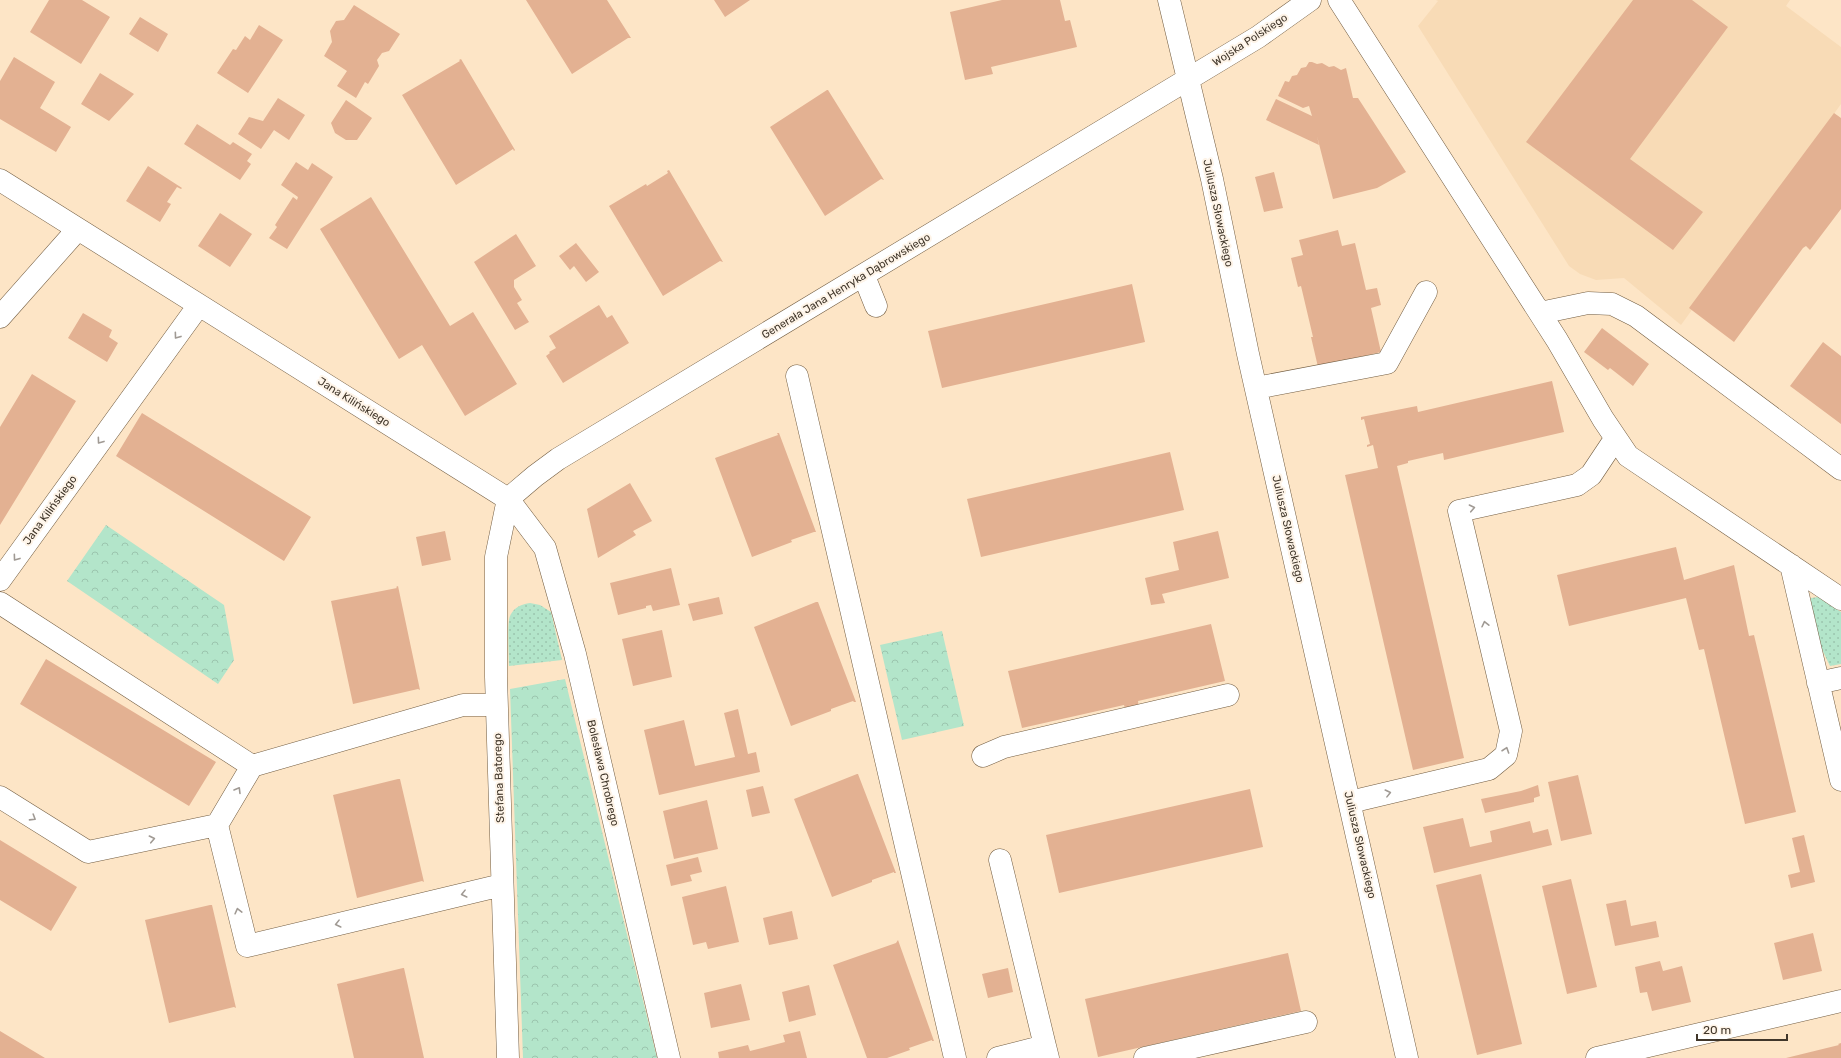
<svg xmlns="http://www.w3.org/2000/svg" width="1841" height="1058" font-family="Rubik,sans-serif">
  <defs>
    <pattern id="grass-dots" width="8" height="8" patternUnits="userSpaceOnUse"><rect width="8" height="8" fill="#b3e5ca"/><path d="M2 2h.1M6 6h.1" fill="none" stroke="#9bc5ae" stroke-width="1.8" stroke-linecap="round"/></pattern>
    <pattern id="forest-crowns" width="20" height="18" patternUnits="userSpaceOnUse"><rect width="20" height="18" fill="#b3e5ca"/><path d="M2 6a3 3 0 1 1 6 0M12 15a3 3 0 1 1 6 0" fill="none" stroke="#9bc5ae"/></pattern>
  </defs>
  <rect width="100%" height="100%" fill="#fde5c6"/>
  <path fill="#f8dbb6" d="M 1436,0 L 1790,0 L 1786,6 L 1841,47 L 1841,104 L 1681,325 L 1624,278 L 1596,280 L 1580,274 L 1569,266 L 1418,26 L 1438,1 Z"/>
  <path fill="url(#grass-dots)" d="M 1818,597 L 1841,612 L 1841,664 L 1830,666 C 1821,646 1805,620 1811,598 Z
    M 530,603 L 540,605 L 551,612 L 562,660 L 509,666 C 509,656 507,623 510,616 C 514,607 522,604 530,603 Z"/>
  <path fill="url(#forest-crowns)" d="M 106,525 L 224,605 L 234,660 L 218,684 L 67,581 Z
    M 942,631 L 964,726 L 902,740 L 880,645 Z
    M 565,679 L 657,1058 L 523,1058 L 510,689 Z"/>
  <path fill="#e3b192" d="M 49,0 L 82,0 L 110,17 L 81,64 L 30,32 Z
    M 526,0 L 607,0 L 631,38 L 628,38 L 572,74 Z
    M 714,0 L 750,0 L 725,17 Z
    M 1002,0 L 1060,0 L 1065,21 L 1070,20 L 1077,47 L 991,67 L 993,74 L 965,80 L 950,12 Z
    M 1633,0 L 1692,0 L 1728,27 L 1630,159 L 1703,212 L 1673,250 L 1526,142 Z
    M 354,5 L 400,34 L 389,51 L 382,53 L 377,60 L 379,66 L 368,84 L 365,82 L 356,98 L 337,86 L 347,71 L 324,56 L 332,42 L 330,31 L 336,21 L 344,20 Z
    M 140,17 L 168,34 L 158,52 L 129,34 Z
    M 259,25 L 283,40 L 248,93 L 217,73 L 233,49 L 236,50 L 245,36 L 250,40 Z
    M 14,57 L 55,82 L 40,108 L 71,127 L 56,152 L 0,119 L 0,81 Z
    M 461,59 L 515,150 L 514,151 L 513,149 L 456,185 L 402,95 L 460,61 L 459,60 Z
    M 1309,62 L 1312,62 L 1317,64 L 1322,63 L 1329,67 L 1334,66 L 1341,70 L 1346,68 L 1353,98 L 1358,98 L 1406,172 L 1377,188 L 1333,199 L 1317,136 L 1319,145 L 1266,120 L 1276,99 L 1312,116 L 1309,106 L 1303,108 L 1278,96 L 1285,81 L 1289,82 L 1292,76 L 1297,75 L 1301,68 L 1306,67 Z
    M 100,73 L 134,94 L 109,121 L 81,104 Z
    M 827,90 L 828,90 L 884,180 L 881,179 L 825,216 L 770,127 Z
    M 278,98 L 305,115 L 289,140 L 274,130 L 261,149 L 238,134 L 249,117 L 263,121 Z
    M 346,100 L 372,118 L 357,140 L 346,140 L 335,133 L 331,123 Z
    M 1834,113 L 1841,118 L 1841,209 L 1810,250 L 1806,246 L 1803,248 L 1734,342 L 1689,308 Z
    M 197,124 L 230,145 L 233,142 L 252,154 L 247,161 L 251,164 L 240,180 L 184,144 Z
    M 296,162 L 308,170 L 312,163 L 333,177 L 287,249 L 269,238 L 277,227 L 275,225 L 293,197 L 297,200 L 298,197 L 281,185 Z
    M 148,166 L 182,188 L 181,189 L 177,187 L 167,202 L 171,204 L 160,222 L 126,201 Z
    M 669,170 L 723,262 L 720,261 L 663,296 L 609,206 L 646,184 L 647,186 L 668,173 L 667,171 Z
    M 1274,172 L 1283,208 L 1264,212 L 1255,177 Z
    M 371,197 L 450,326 L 473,312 L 517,384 L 465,416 L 422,345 L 399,359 L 320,229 Z
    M 220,213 L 252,234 L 230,267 L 198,246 Z
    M 1338,230 L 1342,246 L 1355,243 L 1366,290 L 1377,288 L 1381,305 L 1371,308 L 1381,352 L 1318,367 L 1311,337 L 1313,337 L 1301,286 L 1298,287 L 1291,258 L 1303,255 L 1299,240 Z
    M 516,234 L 536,266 L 514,280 L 514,287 L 522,300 L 517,303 L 529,322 L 515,330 L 474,262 Z
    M 576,243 L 599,272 L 586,282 L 574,266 L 570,270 L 559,256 Z
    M 1132,284 L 1145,342 L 942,388 L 928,331 Z
    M 599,305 L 607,318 L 612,315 L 629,343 L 563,383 L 546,356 L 550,353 L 549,352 L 556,348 L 549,336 Z
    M 83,313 L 112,330 L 109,337 L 118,343 L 107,362 L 68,338 Z
    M 1602,328 L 1649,364 L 1633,386 L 1610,368 L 1608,370 L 1584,352 Z
    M 1823,342 L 1841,356 L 1841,424 L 1790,386 Z
    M 32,374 L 76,401 L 0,525 L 0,427 Z
    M 1552,381 L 1564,432 L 1444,460 L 1443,453 L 1408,461 L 1408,463 L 1397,466 L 1464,758 L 1413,770 L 1345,475 L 1378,468 L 1373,445 L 1367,447 L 1367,445 L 1370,444 L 1364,419 L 1361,420 L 1361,417 L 1417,406 L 1418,412 Z
    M 142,413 L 311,517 L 284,561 L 116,456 Z
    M 777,433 L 779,433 L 816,532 L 814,532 L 791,540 L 792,542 L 752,557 L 715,458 L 778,435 Z
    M 1170,452 L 1184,510 L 981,557 L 967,499 Z
    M 630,483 L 652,521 L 633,531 L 636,535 L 598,558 L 587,509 Z
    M 445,531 L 451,560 L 422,566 L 416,537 Z
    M 1218,531 L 1229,578 L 1162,594 L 1165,603 L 1151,605 L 1145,578 L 1179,570 L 1173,542 Z
    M 1676,547 L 1684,580 L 1734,565 L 1749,636 L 1754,635 L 1796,812 L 1745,824 L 1704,649 L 1699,650 L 1686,598 L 1569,626 L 1557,575 Z
    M 671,568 L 680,605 L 653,611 L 651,605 L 646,606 L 646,608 L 618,615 L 610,583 Z
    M 398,586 L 420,690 L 418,689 L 353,704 L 331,601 L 397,588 L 396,587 Z
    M 719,597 L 723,614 L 693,621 L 688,604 Z
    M 816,602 L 818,602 L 856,702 L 854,702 L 853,701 L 831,709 L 831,711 L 791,726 L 754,627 Z
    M 1211,624 L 1225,681 L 1138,701 L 1139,708 L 1126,712 L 1124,705 L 1022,728 L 1008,671 Z
    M 662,630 L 672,677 L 633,686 L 622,639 Z
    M 46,659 L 216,762 L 189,806 L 20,704 Z
    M 738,709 L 748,754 L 756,752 L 760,772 L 659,795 L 644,730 L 684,720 L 695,766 L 735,757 L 724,713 Z
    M 857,774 L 858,774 L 896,873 L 894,873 L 894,872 L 872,880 L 872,882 L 832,897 L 794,799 Z
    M 1578,775 L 1592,834 L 1561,841 L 1548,782 Z
    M 398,779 L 400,779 L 424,882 L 422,881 L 357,898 L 333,795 Z
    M 1538,785 L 1540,796 L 1534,798 L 1534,802 L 1485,813 L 1481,799 L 1521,791 Z
    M 763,786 L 770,813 L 752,817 L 746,790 Z
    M 1250,789 L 1263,847 L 1059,893 L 1046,835 Z
    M 707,800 L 718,849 L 674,859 L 663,811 Z
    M 1463,818 L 1470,847 L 1492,842 L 1490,831 L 1530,821 L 1533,833 L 1548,829 L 1552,845 L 1434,873 L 1423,827 Z
    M 1804,835 L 1815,882 L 1791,888 L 1788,875 L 1800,872 L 1792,838 Z
    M 0,840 L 77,887 L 51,931 L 0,900 Z
    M 698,857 L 702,872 L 690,875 L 692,881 L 671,886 L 666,865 Z
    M 1481,874 L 1522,1044 L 1477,1055 L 1436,885 Z
    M 1571,879 L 1597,987 L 1567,994 L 1542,886 Z
    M 726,886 L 739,942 L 708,949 L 706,942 L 693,945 L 682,897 Z
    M 1626,900 L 1631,926 L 1656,921 L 1659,937 L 1615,946 L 1606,904 Z
    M 210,905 L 212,905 L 236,1008 L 234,1007 L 169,1023 L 145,920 Z
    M 792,911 L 798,939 L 769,945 L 763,918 Z
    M 1813,933 L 1822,971 L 1783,980 L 1774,943 Z
    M 898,940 L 934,1041 L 932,1041 L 932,1040 L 909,1048 L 910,1050 L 887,1058 L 867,1058 L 833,965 L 896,943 Z
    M 1288,953 L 1301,1011 L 1098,1057 L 1085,999 Z
    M 1660,961 L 1663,971 L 1682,966 L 1691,1002 L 1652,1011 L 1647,992 L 1640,993 L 1635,967 Z
    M 403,968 L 404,968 L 424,1058 L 354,1058 L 337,984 Z
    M 1008,968 L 1013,992 L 988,998 L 982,974 Z
    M 741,984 L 750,1020 L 711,1028 L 704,993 Z
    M 809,985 L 816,1015 L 789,1022 L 782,992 Z
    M 0,1031 L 45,1058 L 0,1058 Z
    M 800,1031 L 807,1058 L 719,1058 L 718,1052 L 748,1045 L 750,1051 L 785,1042 L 783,1035 Z
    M 1841,1043 L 1841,1058 L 1786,1058 L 1839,1045 L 1838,1044 Z"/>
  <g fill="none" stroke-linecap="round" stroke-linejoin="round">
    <defs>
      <path id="minor" d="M 1169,0 L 1212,179 L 1248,354 L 1407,1058
        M 1339,0 L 1557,340 L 1603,419 L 1628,456 L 1841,599
        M 0,180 L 508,499 L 545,548 L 575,654 L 669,1058
        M 864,276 L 876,306
        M 1540,313 L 1588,303 L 1612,304 L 1636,316 L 1841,469
        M 0,317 L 78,229
        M 797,376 L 955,1058
        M 1256,388 L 1387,363 L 1426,292
        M 508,499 L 535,476 L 558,459 L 1258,37 L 1310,0
        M 1791,565 L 1841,780
        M 0,580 L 199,305
        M 0,603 L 252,766
        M 1818,683 L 1841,678
        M 496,705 L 463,705 L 252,766 L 217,825 L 247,946 L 502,885
        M 983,756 L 1004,747 L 1228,695
        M 0,797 L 88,852 L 217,825
        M 1350,802 L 1489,769 L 1506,755 L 1511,731 L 1459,511 L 1577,485 L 1591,475 L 1615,439
        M 1000,860 L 1045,1046
        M 508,1058 L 496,677 L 496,557 L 508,499
        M 998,1058 L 1045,1046 L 1048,1058
        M 1145,1058 L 1306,1022
        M 1597,1058 L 1841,1001"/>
    </defs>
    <use href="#minor" stroke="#725d42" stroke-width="23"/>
    <use href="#minor" stroke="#fff" stroke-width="22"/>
  </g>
  <defs><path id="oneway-chevron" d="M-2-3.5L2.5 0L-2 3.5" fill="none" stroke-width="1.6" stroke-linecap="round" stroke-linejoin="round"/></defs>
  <g stroke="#a09a94">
    <use href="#oneway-chevron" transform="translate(177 336) rotate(126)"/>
    <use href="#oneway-chevron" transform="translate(100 441) rotate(126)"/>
    <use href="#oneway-chevron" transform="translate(1472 508) rotate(-12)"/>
    <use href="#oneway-chevron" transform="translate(16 558) rotate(126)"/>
    <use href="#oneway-chevron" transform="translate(1485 624) rotate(-103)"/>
    <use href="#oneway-chevron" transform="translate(1506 750) rotate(-71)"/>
    <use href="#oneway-chevron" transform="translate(238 790) rotate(-59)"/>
    <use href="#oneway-chevron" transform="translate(1388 793) rotate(-14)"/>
    <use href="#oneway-chevron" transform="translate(33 818) rotate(32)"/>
    <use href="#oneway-chevron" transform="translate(152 839) rotate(-12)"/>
    <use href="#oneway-chevron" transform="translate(464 894) rotate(166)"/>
    <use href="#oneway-chevron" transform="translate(238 911) rotate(-104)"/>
    <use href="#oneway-chevron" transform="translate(338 924) rotate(166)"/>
  </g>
  <g text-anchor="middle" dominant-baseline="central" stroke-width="4" stroke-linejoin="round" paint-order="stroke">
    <g font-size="11" fill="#40362a" stroke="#fef4e8">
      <text transform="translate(1250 40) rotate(-33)">Wojska Polskiego</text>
      <text transform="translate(1218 213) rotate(78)">Juliusza Słowackiego</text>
      <text transform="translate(846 286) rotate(-31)">Generała Jana Henryka Dąbrowskiego</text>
      <text transform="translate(354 402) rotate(32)">Jana Kilińskiego</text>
      <text transform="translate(50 510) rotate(-54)">Jana Kilińskiego</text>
      <text transform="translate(1288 529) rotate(77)">Juliusza Słowackiego</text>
      <text transform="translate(603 773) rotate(77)">Bolesława Chrobrego</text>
      <text transform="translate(499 778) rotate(-92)">Stefana Batorego</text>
      <text transform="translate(1360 845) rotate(77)">Juliusza Słowackiego</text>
    </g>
  </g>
  <path d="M1697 1034v6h90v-6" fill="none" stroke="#40362a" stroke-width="2"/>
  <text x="1703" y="1034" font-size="12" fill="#40362a" stroke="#fef4e8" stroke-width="3" paint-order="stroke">20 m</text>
</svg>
